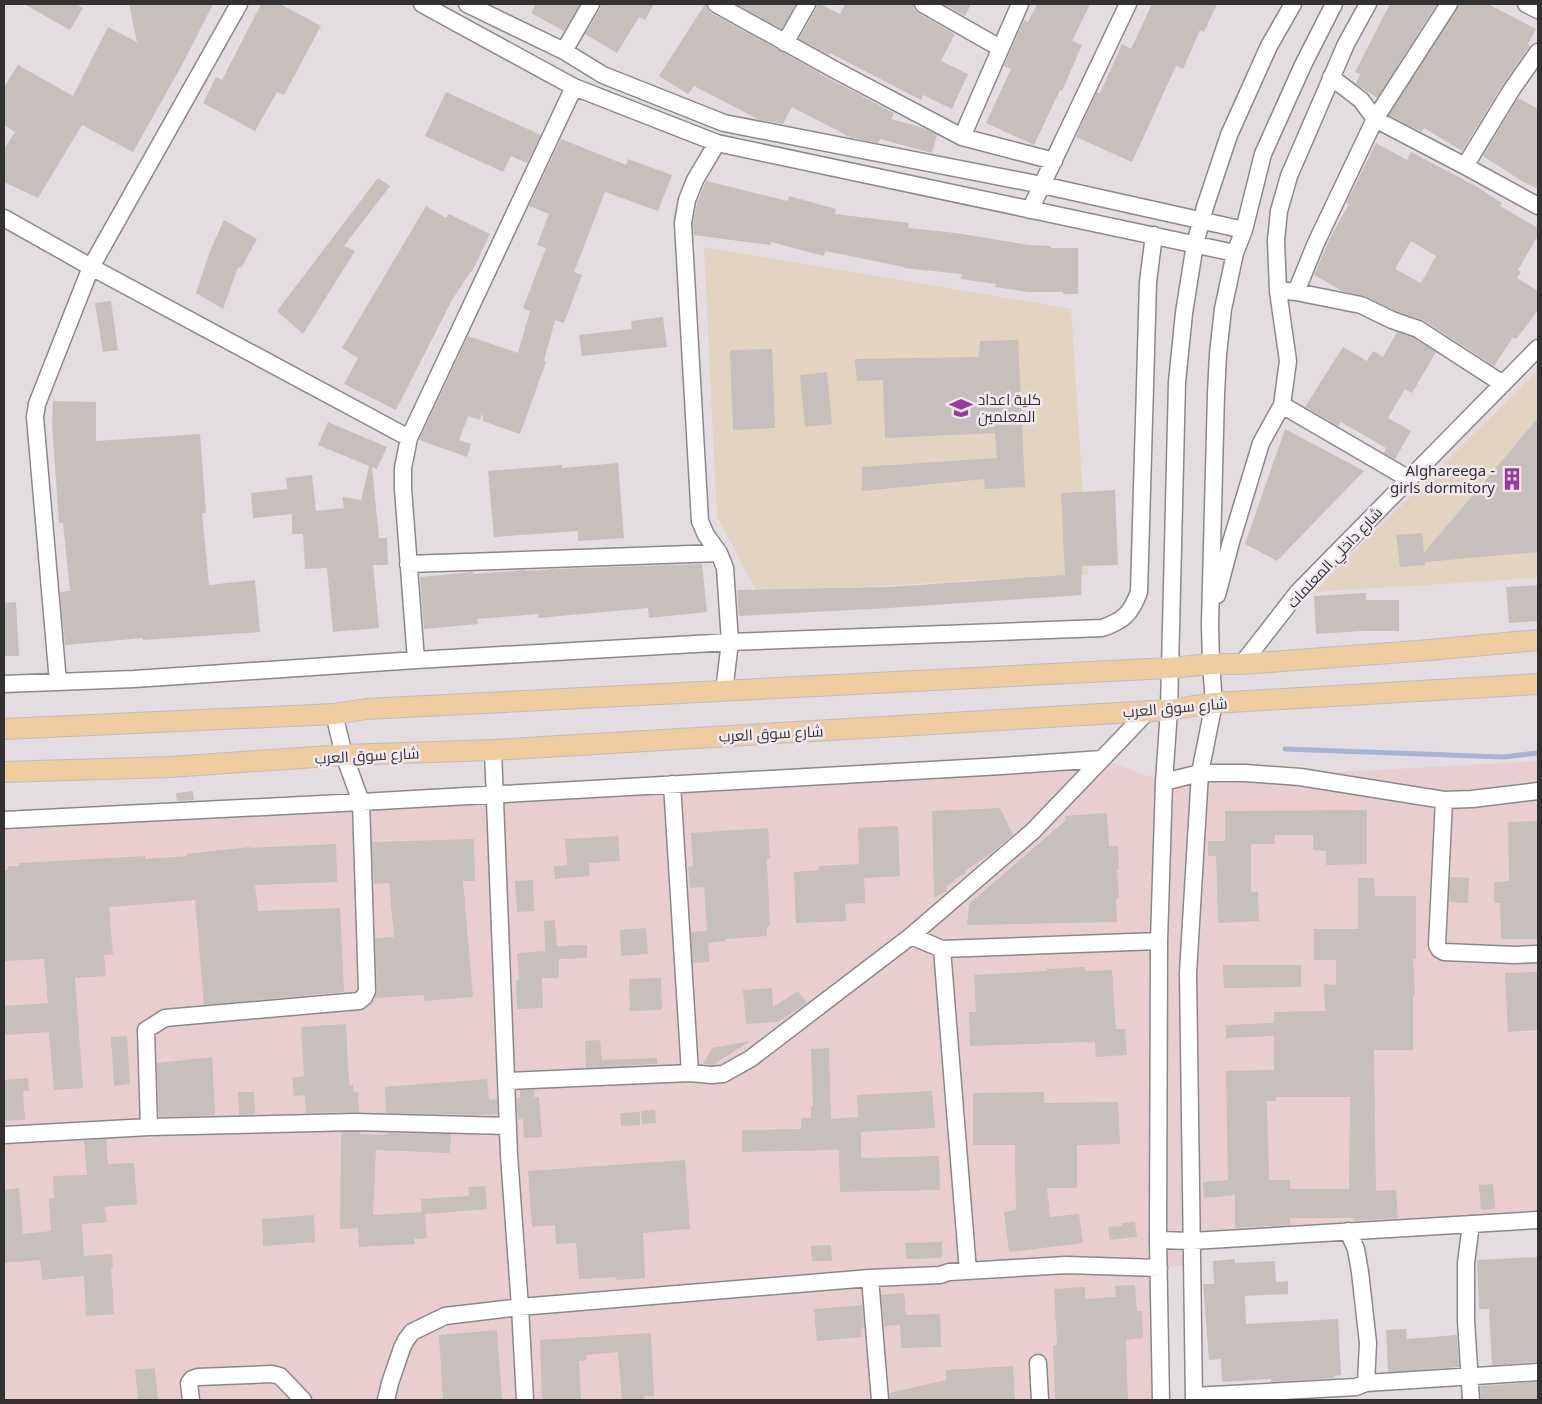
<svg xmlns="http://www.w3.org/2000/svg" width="1542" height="1404" font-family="'Noto Sans',Cairo,sans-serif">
  <rect width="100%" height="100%" fill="#e3dde2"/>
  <path fill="#e9ced0" d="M 1102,759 L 1164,782 L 1538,761 L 1538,1220 L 1193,1241 L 1193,1264 L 1159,1268 L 1161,1400 L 4,1400 L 4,820 Z"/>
  <path fill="#e3d3c1" d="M 704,247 L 1071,309 L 1088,574 L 758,593 L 717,517 Z
    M 1538,370 L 1538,578 L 1314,592 Z"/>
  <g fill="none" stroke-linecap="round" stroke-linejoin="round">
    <path stroke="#a5b4d3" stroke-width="5" d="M 1285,749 L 1503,757 L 1538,753"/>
  </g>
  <path fill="#c6bfbc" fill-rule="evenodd" d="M 24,4 L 75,4 L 83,8 L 70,30 Z
    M 129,4 L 213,4 L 182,65 L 133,152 L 82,125 L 38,198 L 4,182 L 4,149 L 15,132 L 4,125 L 4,87 L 18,65 L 73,96 L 108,27 L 137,42 Z
    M 261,4 L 280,4 L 321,26 L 284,95 L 277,92 L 255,131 L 203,103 L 216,77 L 222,80 Z
    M 536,4 L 580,4 L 564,31 L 531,13 Z
    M 601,4 L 654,4 L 645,20 L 639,17 L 617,53 L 585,34 L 600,9 Z
    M 705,4 L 708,10 L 711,13 L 820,73 L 820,74 L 894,113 L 891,119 L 923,128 L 937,135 L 932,153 L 880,139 L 878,143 L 850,137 L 792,107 L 783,124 L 760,120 L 694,86 L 688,94 L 659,76 Z
    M 736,4 L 796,4 L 782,29 Z
    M 817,4 L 820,4 L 840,14 L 845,4 L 913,4 L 914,9 L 918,13 L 955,34 L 941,61 L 968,74 L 952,109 L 923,95 L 921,100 L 830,53 L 829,55 L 799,39 L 816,9 Z
    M 943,4 L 971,4 L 965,16 Z
    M 1037,4 L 1090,4 L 1072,41 L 1082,45 L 1062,91 L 1060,90 L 1034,145 L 986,123 L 1011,69 L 1004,66 L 1024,20 L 1028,22 Z
    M 1152,4 L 1217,4 L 1204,32 L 1200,30 L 1183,69 L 1176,66 L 1132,162 L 1076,137 L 1097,92 L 1100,93 L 1122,44 L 1131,49 Z
    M 1390,4 L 1437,4 L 1377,98 L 1356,84 L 1360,74 L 1355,72 Z
    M 1459,4 L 1488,4 L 1536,29 L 1528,44 L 1530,46 L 1503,84 L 1462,151 L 1424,128 L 1422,132 L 1389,115 L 1457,9 Z
    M 446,92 L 541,135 L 527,163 L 511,156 L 503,172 L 425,136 Z
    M 1518,98 L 1538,109 L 1538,189 L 1520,180 L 1483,156 Z
    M 561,139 L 626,165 L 628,159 L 672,175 L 658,211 L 605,192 L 574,272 L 582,275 L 564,323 L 555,320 L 544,361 L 546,362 L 520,434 L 483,421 L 482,413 L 480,420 L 468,416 L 459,440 L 471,444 L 467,457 L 419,440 L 468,336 L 518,353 L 530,311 L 523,308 L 546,248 L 537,245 L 549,214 L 529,206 Z
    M 1376,143 L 1407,160 L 1411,152 L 1474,185 L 1502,203 L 1500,206 L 1538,228 L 1538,235 L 1518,270 L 1521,272 L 1517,278 L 1538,291 L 1538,309 L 1528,324 L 1516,339 L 1513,337 L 1494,366 L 1423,320 L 1396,311 L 1365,296 L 1342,291 L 1314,275 L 1330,238 L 1349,204 L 1346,203 ZM 1411,241 L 1436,256 L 1421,283 L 1395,269 Z
    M 378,178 L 390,186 L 344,246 L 355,251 L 303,334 L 277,311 Z
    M 706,181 L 788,201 L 789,196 L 836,209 L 835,214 L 909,223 L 908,228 L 956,233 L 1028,245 L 1051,246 L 1051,248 L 1078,248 L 1078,294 L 1063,294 L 1063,292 L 1028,292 L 995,287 L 996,284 L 961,279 L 962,274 L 904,268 L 904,267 L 825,251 L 824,256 L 771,242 L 770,245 L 694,235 L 693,224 L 697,203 Z
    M 426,206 L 446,218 L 449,214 L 490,234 L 472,272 L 471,271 L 452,300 L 396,410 L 344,384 L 358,358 L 342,348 Z
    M 224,220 L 257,239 L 241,268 L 238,267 L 223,309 L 196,293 L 210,251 Z
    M 111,301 L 118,350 L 103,352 L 95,303 Z
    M 663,317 L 667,347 L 582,356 L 579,335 L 632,329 L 631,321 Z
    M 1397,332 L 1414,338 L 1436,352 L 1412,393 L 1405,389 L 1388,418 L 1411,431 L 1395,459 L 1384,453 L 1386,448 L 1341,422 L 1338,426 L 1305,407 L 1343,347 L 1367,361 L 1373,351 L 1383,357 Z
    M 1018,340 L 1025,487 L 985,489 L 984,479 L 862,491 L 862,467 L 997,458 L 995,433 L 885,438 L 883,380 L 857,381 L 855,359 L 979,357 L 980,341 Z
    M 772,349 L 775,428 L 733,430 L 730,350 Z
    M 827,372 L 832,424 L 805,427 L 800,375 Z
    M 53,401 L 96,402 L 96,441 L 200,434 L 206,513 L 202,513 L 209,585 L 255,580 L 260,632 L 143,640 L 143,638 L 65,645 L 60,592 L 70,591 L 63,523 L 59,523 L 52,424 Z
    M 1538,418 L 1538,552 L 1425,562 L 1425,565 L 1400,567 L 1396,535 L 1422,533 L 1424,553 Z
    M 328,422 L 387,447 L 377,469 L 372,467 L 379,538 L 387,538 L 388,565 L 373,565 L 379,628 L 333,632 L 327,568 L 305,569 L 303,534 L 292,534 L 292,514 L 253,518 L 251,493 L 287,489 L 286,478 L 312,475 L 316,511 L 344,508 L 342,497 L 361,500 L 369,466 L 318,445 Z
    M 1285,429 L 1364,471 L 1277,561 L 1245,544 Z
    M 618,463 L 624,538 L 578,541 L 578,531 L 494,537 L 488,471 L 562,465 L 562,468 Z
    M 1115,490 L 1118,565 L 1082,566 L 1081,595 L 889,608 L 739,616 L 737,590 L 889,587 L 1065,575 L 1061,493 Z
    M 702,564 L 707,612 L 649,618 L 648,608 L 538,618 L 538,614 L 477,619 L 478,624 L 424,629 L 420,577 L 473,572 L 473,574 L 525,570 L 525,571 L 555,569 Z
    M 1538,585 L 1538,621 L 1509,623 L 1506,587 Z
    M 1366,593 L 1366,600 L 1399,600 L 1399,631 L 1363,631 L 1316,634 L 1314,596 Z
    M 16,602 L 19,656 L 4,656 L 4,603 Z
    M 193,791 L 194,800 L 177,801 L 176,793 Z
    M 1000,808 L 1013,835 L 989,855 L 966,870 L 966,873 L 955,879 L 955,881 L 947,886 L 947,891 L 934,898 L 932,811 Z
    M 1367,810 L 1367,864 L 1326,865 L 1326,851 L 1313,850 L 1313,835 L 1275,835 L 1275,844 L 1251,844 L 1251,892 L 1258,892 L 1259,921 L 1218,923 L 1216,856 L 1208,856 L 1208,841 L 1225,841 L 1225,811 Z
    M 1107,813 L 1109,846 L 1118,846 L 1119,870 L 1117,870 L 1119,898 L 1116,898 L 1117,922 L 967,925 L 969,904 L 1066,820 L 1065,816 Z
    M 1538,821 L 1538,939 L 1501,939 L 1500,903 L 1494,903 L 1494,882 L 1509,881 L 1508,822 Z
    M 898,826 L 900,876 L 864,878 L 865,903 L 845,904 L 846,921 L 796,923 L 794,872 L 819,870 L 819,866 L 859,864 L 858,828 Z
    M 768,828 L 770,858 L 767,859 L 770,926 L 767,927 L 767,936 L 725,939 L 725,941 L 708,943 L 710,962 L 693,963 L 691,932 L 707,931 L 704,887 L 690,888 L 688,867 L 693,866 L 691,833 Z
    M 618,836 L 620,861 L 589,863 L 590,876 L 555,879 L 554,866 L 567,865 L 565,839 Z
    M 474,839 L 475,881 L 463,881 L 473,997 L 424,1001 L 424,995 L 375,998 L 377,991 L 375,938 L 394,937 L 389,883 L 374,884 L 372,842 Z
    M 336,844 L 337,882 L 255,885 L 258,911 L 340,908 L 344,992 L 204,1005 L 195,900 L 109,907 L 113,954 L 104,955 L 106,976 L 75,978 L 83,1088 L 54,1090 L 49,1032 L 4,1035 L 4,1006 L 48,1003 L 44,959 L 4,961 L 4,870 L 8,870 L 8,866 L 19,866 L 19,863 L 145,856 L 145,859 L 187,856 L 186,854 L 250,847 L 251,848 Z
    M 1450,877 L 1469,878 L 1468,903 L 1449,902 Z
    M 1358,878 L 1374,878 L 1375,896 L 1416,896 L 1416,959 L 1413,959 L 1415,995 L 1413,996 L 1413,1050 L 1374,1050 L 1376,1191 L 1396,1190 L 1398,1218 L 1354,1221 L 1354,1218 L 1290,1218 L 1290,1225 L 1235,1228 L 1235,1195 L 1204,1198 L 1203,1182 L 1228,1180 L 1226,1071 L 1274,1070 L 1274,1036 L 1226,1038 L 1226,1025 L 1274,1023 L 1274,1012 L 1325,1011 L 1324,984 L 1336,985 L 1336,960 L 1314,960 L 1314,929 L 1358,929 ZM 1276,1097 L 1350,1097 L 1349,1189 L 1290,1189 L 1290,1180 L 1269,1180 L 1267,1101 L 1276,1101 Z
    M 533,880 L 534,911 L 517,912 L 515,881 Z
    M 555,920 L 557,946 L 587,945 L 587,958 L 559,959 L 559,978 L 542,978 L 543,1008 L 517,1009 L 516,980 L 519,980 L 517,953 L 545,951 L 544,921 Z
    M 646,928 L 648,954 L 621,956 L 620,930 Z
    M 1223,965 L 1301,965 L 1301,987 L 1224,988 Z
    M 1085,967 L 1085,971 L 1112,970 L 1116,1029 L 1125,1029 L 1127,1055 L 1096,1057 L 1095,1042 L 1086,1043 L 1086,1042 L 970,1046 L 969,1012 L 976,1012 L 974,975 L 1047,971 L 1047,969 Z
    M 1538,972 L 1538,1030 L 1508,1032 L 1505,973 Z
    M 661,978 L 662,1010 L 630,1011 L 629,979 Z
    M 772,988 L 773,1007 L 798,991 L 807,1003 L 778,1022 L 746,1024 L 743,990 Z
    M 346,1024 L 349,1085 L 353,1085 L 354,1093 L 358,1092 L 359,1112 L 306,1113 L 305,1095 L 294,1096 L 292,1078 L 304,1076 L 301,1027 Z
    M 127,1036 L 130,1084 L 114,1086 L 111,1037 Z
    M 600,1040 L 602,1060 L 657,1058 L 657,1064 L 586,1068 L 585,1041 Z
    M 750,1041 L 713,1065 L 703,1064 L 712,1048 Z
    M 829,1048 L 831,1119 L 858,1117 L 857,1095 L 932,1091 L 935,1128 L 861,1132 L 861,1158 L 939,1156 L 940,1190 L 840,1192 L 839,1150 L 742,1152 L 742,1130 L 801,1129 L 801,1118 L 811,1118 L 811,1106 L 813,1106 L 811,1049 Z
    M 212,1057 L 215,1115 L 159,1117 L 157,1063 Z
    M 28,1078 L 29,1091 L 23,1091 L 25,1120 L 4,1121 L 4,1080 Z
    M 487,1079 L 489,1100 L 497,1099 L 497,1114 L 477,1115 L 386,1113 L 385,1087 Z
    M 520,1090 L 534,1090 L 534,1097 L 539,1097 L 542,1137 L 524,1138 L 523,1119 L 518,1120 L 517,1098 L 520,1098 Z
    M 238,1092 L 254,1092 L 255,1114 L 239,1115 Z
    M 1044,1092 L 1044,1103 L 1118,1102 L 1120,1144 L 1077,1145 L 1077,1188 L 1047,1188 L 1050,1217 L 1079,1214 L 1083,1243 L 1009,1252 L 1004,1212 L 1016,1210 L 1015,1145 L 973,1145 L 973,1093 Z
    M 655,1110 L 656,1123 L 642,1124 L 641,1111 Z
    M 640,1112 L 640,1125 L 621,1126 L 620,1113 Z
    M 341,1132 L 360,1132 L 360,1134 L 388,1135 L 388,1133 L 451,1134 L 450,1153 L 376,1150 L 373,1215 L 422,1212 L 421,1199 L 469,1196 L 468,1187 L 485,1186 L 487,1209 L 425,1214 L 427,1238 L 414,1239 L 415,1244 L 359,1247 L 358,1228 L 340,1229 Z
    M 106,1139 L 108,1164 L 134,1163 L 137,1204 L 105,1207 L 107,1222 L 82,1224 L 84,1256 L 112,1254 L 113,1267 L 111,1267 L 114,1314 L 86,1316 L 84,1276 L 42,1280 L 40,1260 L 4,1263 L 4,1190 L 19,1188 L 23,1234 L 51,1231 L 49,1198 L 54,1198 L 53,1176 L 87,1175 L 84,1141 Z
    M 685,1160 L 690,1229 L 643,1233 L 645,1278 L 616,1280 L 616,1277 L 579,1279 L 576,1243 L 556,1244 L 555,1225 L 532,1227 L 528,1171 Z
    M 1493,1184 L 1495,1209 L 1481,1210 L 1479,1185 Z
    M 314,1215 L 315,1242 L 263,1246 L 262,1219 Z
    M 1135,1222 L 1137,1237 L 1110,1240 L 1108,1227 L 1122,1226 L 1122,1223 Z
    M 942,1242 L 942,1258 L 906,1259 L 905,1243 Z
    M 831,1245 L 832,1261 L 812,1261 L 811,1246 Z
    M 1538,1257 L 1538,1362 L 1492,1365 L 1489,1309 L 1479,1309 L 1477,1260 Z
    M 1235,1259 L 1235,1263 L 1275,1261 L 1276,1282 L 1288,1281 L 1288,1294 L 1245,1296 L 1246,1324 L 1338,1319 L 1341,1375 L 1334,1376 L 1334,1378 L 1271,1382 L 1271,1379 L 1222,1382 L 1221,1359 L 1209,1360 L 1203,1284 L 1214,1284 L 1213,1261 Z
    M 1135,1285 L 1137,1311 L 1142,1311 L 1143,1338 L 1126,1340 L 1128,1400 L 1055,1400 L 1053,1345 L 1057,1345 L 1054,1289 L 1085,1287 L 1085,1299 L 1116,1297 L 1115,1286 Z
    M 904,1293 L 906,1315 L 940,1314 L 941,1347 L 901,1348 L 900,1325 L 884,1326 L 881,1295 Z
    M 862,1305 L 864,1328 L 861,1328 L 862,1337 L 817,1341 L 814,1309 Z
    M 1406,1329 L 1407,1339 L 1457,1335 L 1459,1367 L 1388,1372 L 1386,1330 Z
    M 497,1330 L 502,1400 L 443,1400 L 439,1335 Z
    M 651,1333 L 654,1396 L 644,1396 L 645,1400 L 622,1400 L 618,1352 L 586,1355 L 587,1360 L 579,1361 L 581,1399 L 542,1400 L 540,1340 Z
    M 1013,1366 L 1015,1400 L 890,1400 L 889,1393 L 946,1380 L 946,1370 Z
    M 155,1368 L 158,1400 L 138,1400 L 135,1370 Z
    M 1538,1382 L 1538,1400 L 1481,1400 L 1480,1386 Z"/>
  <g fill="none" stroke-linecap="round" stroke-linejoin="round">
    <defs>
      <path id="minor" d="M 239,4 L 91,267 L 409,438
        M 422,4 L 574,87 L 717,143 L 1235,253
        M 467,4 L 564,51 L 603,75 L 724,123 L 1042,185 L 1244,230
        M 716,4 L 837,71 L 962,137 L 1054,161
        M 923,4 L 1000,48
        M 1526,4 L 1538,10
        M 785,43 L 807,4
        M 564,51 L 591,4
        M 1331,77 L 1361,100 L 1375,119 L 1465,166 L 1538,206
        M 962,137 L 1020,4
        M 717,143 L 695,180 L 687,200 L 683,223 L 700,521 L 706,535 L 719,553 L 725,568 L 730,642 L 724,691
        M 1465,166 L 1512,89 L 1538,52
        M 1030,210 L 1128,4
        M 4,218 L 91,267 L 37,404 L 35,417 L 58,682
        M 1287,291 L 1296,292 L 1361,305 L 1392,320 L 1418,329 L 1503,384
        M 1296,292 L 1316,243 L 1375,119 L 1449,4
        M 1282,405 L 1409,479
        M 408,564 L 719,553
        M 1217,595 L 1231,542 L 1261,443 L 1282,405 L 1288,361 L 1278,291 L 1276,240 L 1279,211 L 1289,176 L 1346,44 L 1368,4
        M 416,660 L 403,489 L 403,468 L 409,438 L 574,87
        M 1242,664 L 1298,592 L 1538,348
        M 4,684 L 134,679 L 416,660 L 730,642 L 1102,628 C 1123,621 1131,614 1139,592 L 1148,282 L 1154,235
        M 493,750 L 509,1155 L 520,1307 L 525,1400
        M 1164,782 L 1200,773 L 1245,773 L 1300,777 L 1444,800 L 1472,799 L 1538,791
        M 672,784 L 690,1073 L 711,1075 L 723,1074 L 750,1059 L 911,936 L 1033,831 L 1149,710
        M 1444,800 L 1437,945 L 1439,949 L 1444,952 L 1515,955 L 1538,954
        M 4,820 L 361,802 L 1002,766 L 1102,759
        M 911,936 L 942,949 L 1159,941
        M 942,949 L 968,1271
        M 507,1081 L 690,1073
        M 149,1127 L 355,1122 L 508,1126
        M 4,1135 L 149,1127 L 146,1030 L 165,1018 L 359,1001 L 364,997 L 367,991 L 361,802 L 344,755 L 334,714
        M 1471,1224 L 1466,1263 L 1466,1320 L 1471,1400
        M 1348,1231 L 1356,1249 L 1360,1272 L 1368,1343 L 1366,1383
        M 1158,1240 L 1192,1241 L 1538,1220
        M 870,1278 L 880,1400
        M 1038,1363 L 1040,1400
        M 1194,1396 L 1356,1387 L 1366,1383 L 1538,1372
        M 191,1400 L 189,1383 L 192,1379 L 198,1377 L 272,1374 L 280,1376 L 303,1400
        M 386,1400 L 390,1383 L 402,1348 L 406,1340 L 412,1332 L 445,1316 L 520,1307 L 870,1278 L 940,1275 L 949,1272 L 1066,1265 L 1159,1268
        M 1161,1400 L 1158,1240 L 1159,941 L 1164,782 L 1169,710 L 1177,382 L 1184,313 L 1195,244 L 1205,207 L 1229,135 L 1269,46 L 1293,4
        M 1194,1400 L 1188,973 L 1200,773 L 1214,703 L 1211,664 L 1210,624 L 1216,394 L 1218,354 L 1223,309 L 1235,253 L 1244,230 L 1263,154 L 1303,65 L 1334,4"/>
      <path id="major" d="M 4,729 L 334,714 L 366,709 L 1169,668 L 1211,664 L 1242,664 L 1430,650 L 1538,640
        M 4,772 L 170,767 L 344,755 L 493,750 L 1169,710 L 1214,703 L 1538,684"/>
    </defs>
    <use href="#minor" stroke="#8c878b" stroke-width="19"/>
    <use href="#major" stroke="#bebdbe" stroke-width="22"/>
    <use href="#minor" stroke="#fff" stroke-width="16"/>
    <use href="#major" stroke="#efcba0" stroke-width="20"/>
  </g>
  <defs>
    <symbol id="university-bare" viewBox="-9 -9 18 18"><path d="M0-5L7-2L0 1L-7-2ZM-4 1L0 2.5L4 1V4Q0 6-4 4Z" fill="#9c39a0" stroke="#f0eaf0" stroke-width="2.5" paint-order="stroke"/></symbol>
    <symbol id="building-bare" viewBox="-9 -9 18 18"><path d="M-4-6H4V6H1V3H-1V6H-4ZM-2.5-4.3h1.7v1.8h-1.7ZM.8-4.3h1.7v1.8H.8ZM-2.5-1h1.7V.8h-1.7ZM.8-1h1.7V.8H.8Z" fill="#9c39a0" stroke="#f0eaf0" stroke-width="2.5" paint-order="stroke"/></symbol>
  </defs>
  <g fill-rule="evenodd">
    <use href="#university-bare" x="945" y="392" width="32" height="32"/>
    <use href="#building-bare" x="1496" y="463" width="32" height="32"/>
  </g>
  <g text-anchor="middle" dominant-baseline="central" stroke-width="5" stroke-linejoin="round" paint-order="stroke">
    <g font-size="15" fill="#343133" stroke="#f0eaf0" text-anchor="start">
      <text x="978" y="399">كلية اعداد<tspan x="978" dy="17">المعلمين</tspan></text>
      <text x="1495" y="470" text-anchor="end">Alghareega -<tspan x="1495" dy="17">girls dormitory</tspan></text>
    </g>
    <g font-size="15" fill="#343133" stroke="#f0eaf0">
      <text transform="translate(1334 557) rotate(-47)">شارع داخلي المعلمات</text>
      <text transform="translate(1175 707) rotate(-5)">شارع سوق العرب</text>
      <text transform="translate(771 733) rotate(-3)">شارع سوق العرب</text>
      <text transform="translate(367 755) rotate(-3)">شارع سوق العرب</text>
    </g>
  </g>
  <rect width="1542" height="1404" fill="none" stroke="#343133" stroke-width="10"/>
</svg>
